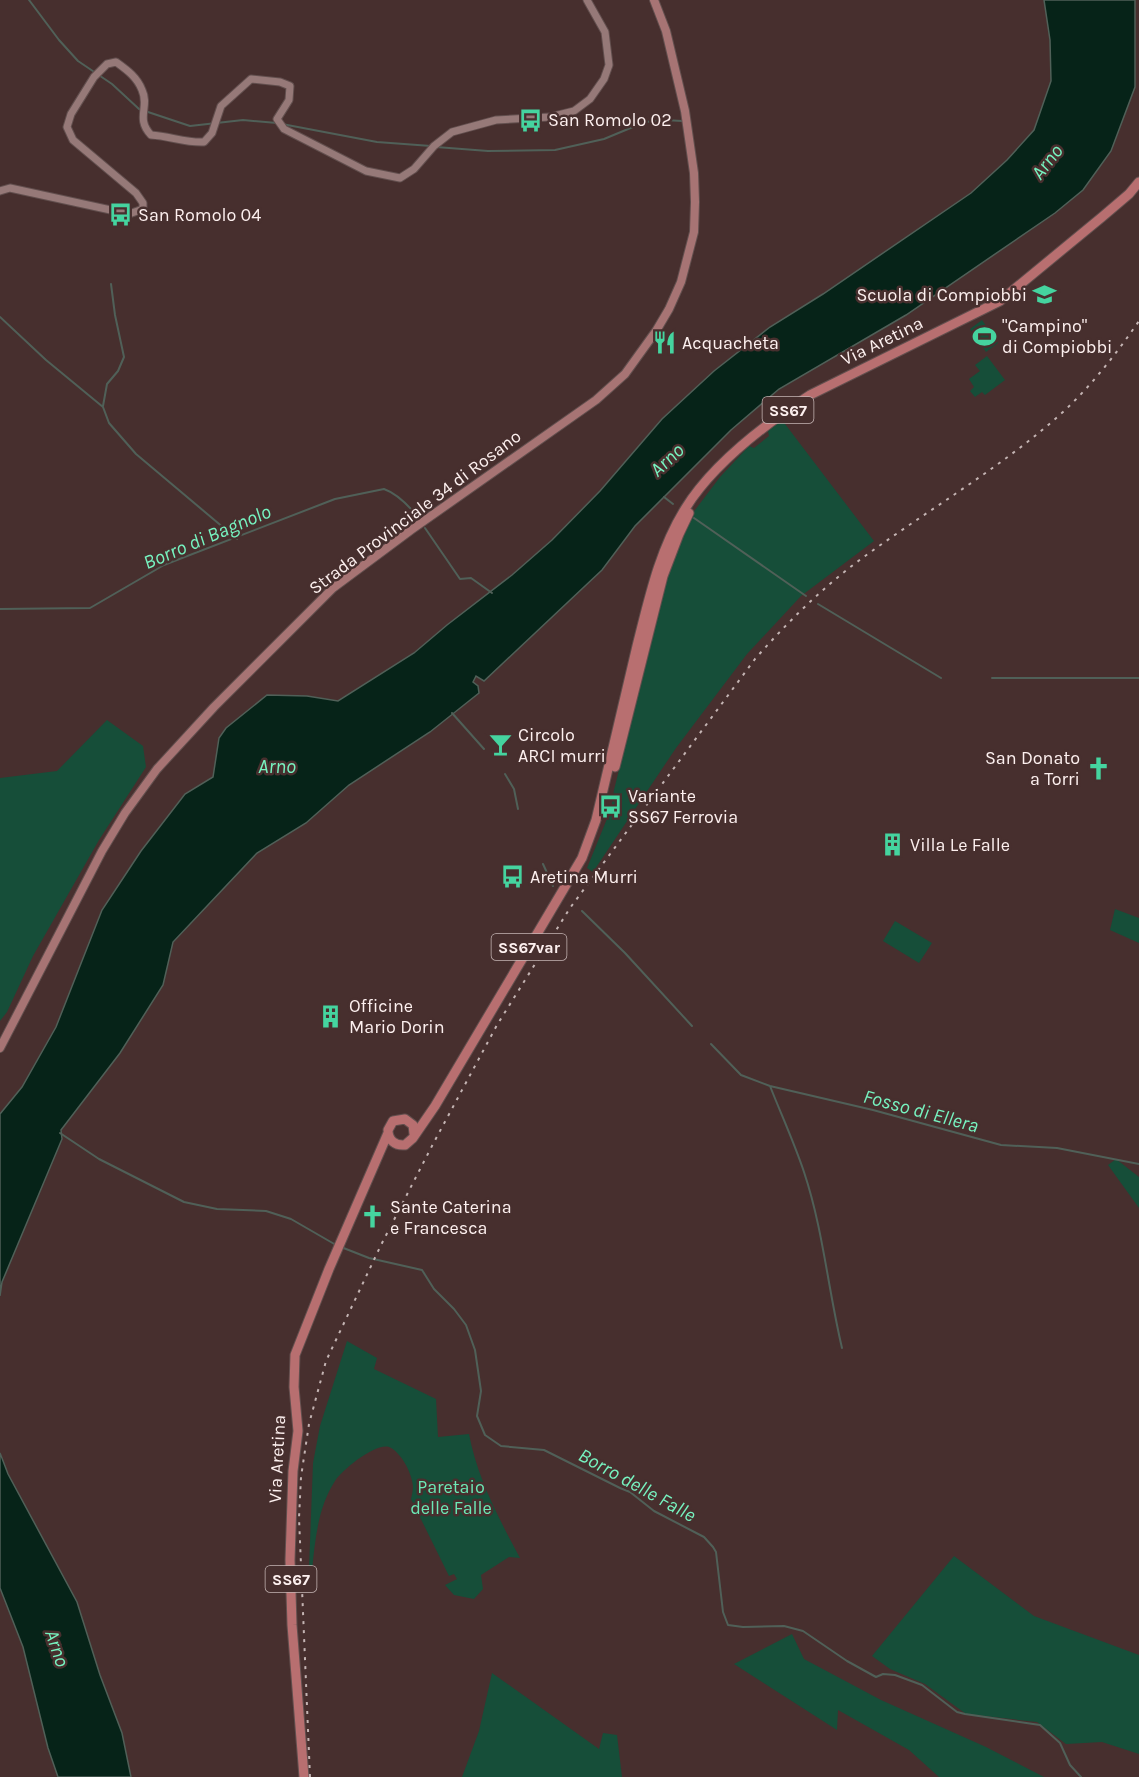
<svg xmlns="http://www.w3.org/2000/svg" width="1139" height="1777" font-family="Karla,sans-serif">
  <rect width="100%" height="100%" fill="#472f2e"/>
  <path fill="#164e39" d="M 982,320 L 998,343 L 986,352 L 970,329 Z
    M 987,356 L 1005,380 L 985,395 L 982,392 L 975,397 L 970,391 L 974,387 L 969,379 L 980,371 L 975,365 Z
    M 782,420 L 874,541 L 801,596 L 747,654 L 676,748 L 593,872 L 587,868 L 611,809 L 614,790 L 663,593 L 678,542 L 692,514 L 720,477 L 749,446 L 754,448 L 769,436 L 768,431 Z
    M 107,720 L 143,746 L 146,767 L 99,840 L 33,956 L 7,1012 L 0,1021 L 0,778 L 57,771 Z
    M 1115,909 L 1139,918 L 1139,943 L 1110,930 Z
    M 895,921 L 932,943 L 919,963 L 883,941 Z
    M 1116,1159 L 1139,1177 L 1139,1208 L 1108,1165 Z
    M 347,1341 L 377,1358 L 374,1369 L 436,1399 L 438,1437 L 469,1434 C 477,1477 499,1519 520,1558 L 509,1557 L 481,1575 L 483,1589 L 474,1599 L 454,1595 L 445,1585 L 457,1579 L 454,1574 L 449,1576 L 411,1499 C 412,1495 413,1490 413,1486 C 412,1473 401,1452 389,1447 C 375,1443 342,1470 335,1481 C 318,1507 315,1540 312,1571 L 309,1569 L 313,1463 L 320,1426 Z
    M 954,1556 L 1034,1616 L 1139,1655 L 1139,1754 L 1102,1742 L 1066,1744 L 1037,1722 L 966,1714 L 925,1684 L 890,1669 L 872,1656 Z
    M 792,1634 L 804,1659 L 881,1700 L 986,1747 L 1044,1777 L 939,1777 L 909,1750 L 838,1710 L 837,1730 L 734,1664 Z
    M 492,1673 L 599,1749 L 603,1733 L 617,1735 L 622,1777 L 462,1777 L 479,1731 Z"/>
  <path fill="#062318" stroke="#506058" stroke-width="1.5" d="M 1044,0 L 1135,0 L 1135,87 L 1111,151 L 1083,190 L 1055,213 L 906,315 L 779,389 L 731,430 L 635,526 L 602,570 L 484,681 L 476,676 L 473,682 L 478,686 L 479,693 L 430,732 L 349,785 L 306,823 L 257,853 L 173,942 L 163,985 L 120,1053 L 61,1130 L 62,1139 L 2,1282 L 0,1296 L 0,1114 L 22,1087 L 56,1027 L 102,910 L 141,851 L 185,794 L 213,777 L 219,738 L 226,728 L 267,695 L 307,696 L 338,701 L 414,653 L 447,625 L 512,575 L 552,540 L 600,491 L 662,419 L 714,371 L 770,327 L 823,294 L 971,193 L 1007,160 L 1034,130 L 1051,81 L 1050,40 Z
    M 0,1453 L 8,1474 L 77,1602 L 100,1675 L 122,1733 L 131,1777 L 58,1777 L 48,1748 L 23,1647 L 0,1588 Z"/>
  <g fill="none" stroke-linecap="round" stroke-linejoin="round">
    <path stroke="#506058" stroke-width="2" d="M 29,0 L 59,40 L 78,61 L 112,84 L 139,109 L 190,126 L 243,120 L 277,123
      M 282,124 L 377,142 L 431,146
      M 436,147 L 488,151 L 555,150 L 604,139 L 645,122 L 665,120 L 682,121
      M 0,317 L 46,360 L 103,407 L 109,423 L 136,454 L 237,539
      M 103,406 L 107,384 L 118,371 L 124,357 L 115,315 L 111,284
      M 664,497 L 673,504
      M 694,518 L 806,596
      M 425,528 L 460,579 L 471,578 L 492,593
      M 818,604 L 941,678
      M 0,609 L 90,608 L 164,565 L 335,499 L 384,489 C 398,494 409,506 418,517
      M 992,678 L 1139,678
      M 452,713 L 484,749
      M 505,774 L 514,789 L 518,809
      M 543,864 L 553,886
      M 582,911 L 625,953 L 692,1026
      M 711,1044 L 741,1075 L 770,1086 L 873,1110 L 1001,1145 L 1057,1148 L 1139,1164
      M 770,1086 C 781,1114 794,1142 804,1172 C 823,1229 828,1289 842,1348
      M 60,1133 L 99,1159 L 184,1202 L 217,1209 L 266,1211 L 291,1219 L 336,1245
      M 341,1247 L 369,1258 L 422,1270 L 434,1289 L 454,1309 L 466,1325 L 475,1350 L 481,1391 L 477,1416 L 485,1435 L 501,1446 L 544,1450 L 620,1488 L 630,1492 L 654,1511 L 704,1537 L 713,1547 L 716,1552 L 723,1612 L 728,1625 L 743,1627 L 784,1626 L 803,1631 L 847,1661 L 876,1677 L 883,1674 L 895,1675 L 922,1685 L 957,1712 L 965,1714 L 1040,1725 L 1060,1743 L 1070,1765 L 1081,1777"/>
    <defs>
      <path id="tertiary" d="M 0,191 L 10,188 L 129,214 L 143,209 L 143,203 L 136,193 L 73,140 L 67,127 L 71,114 L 94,77 L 107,64 L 116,62 C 127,70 137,77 142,90 C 150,107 135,118 151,135 C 170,136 185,143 204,142 L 212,133 L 221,106 L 251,79 L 280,82 L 290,86 L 289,100 L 277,119 L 284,129 L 366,171 L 400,178 L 414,169 L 434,146 L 452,132 L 496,120 L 550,117 L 574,111 L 590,99 L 604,79 L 609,65 L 605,32 L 587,0"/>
      <path id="secondary" d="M 0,1048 L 102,851 L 125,813 L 157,769 L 214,707 L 333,588 L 411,530 L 596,400 L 625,374 L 656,331 L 669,309 L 681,282 L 694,232 L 695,202 L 694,173 L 685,111 L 666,31 L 654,0"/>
      <path id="primary" d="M 615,767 L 663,576 L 679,534 L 689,513
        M 414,1134 L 413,1125 L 405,1119 L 393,1121 L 388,1130 C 388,1140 395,1146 405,1145 L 413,1138 L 435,1106 L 582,858 L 596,820 C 610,762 623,704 637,646 C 649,599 659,551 685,509 C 712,465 767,423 810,395 L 1000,301 L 1102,217 L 1129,194 L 1139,182
        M 304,1777 L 292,1625 L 290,1560 L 293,1471 L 298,1431 L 294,1387 L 295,1355 L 329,1269 L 388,1133"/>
    </defs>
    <use href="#tertiary" stroke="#624f4e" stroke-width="9"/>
    <use href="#secondary" stroke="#624f4e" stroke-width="10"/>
    <use href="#primary" stroke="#624f4e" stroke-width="11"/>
    <use href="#tertiary" stroke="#967978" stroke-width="7"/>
    <use href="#secondary" stroke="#a77474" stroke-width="8"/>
    <use href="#primary" stroke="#b86f70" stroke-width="9"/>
    <path stroke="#c4b4b3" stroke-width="2" stroke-dasharray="3 6" stroke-linecap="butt" d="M 310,1777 L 299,1518 L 301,1477 L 309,1424 L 326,1361 L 381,1245 L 433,1144 L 497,1025 L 570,908 L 755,659 C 785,625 817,593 853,565 C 922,513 999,470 1063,412 C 1092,385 1116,354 1139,321"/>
  </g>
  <defs>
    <symbol id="bus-bare" viewBox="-9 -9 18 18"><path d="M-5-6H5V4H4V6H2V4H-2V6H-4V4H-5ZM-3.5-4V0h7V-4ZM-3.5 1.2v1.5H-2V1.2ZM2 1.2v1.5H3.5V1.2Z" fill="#45d49f" stroke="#472f2e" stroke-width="2.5" paint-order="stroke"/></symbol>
    <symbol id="school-bare" viewBox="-9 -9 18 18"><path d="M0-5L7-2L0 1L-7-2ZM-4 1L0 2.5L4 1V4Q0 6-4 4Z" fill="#45d49f" stroke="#472f2e" stroke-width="2.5" paint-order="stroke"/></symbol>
    <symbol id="stadium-bare" viewBox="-9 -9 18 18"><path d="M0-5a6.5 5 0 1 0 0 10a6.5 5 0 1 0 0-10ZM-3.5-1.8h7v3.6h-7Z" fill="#45d49f" stroke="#472f2e" stroke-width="2.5" paint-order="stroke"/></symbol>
    <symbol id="restaurant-bare" viewBox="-9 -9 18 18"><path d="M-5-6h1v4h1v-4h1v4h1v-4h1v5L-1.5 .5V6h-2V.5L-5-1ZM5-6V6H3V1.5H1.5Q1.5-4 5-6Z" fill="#45d49f" stroke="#472f2e" stroke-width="2.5" paint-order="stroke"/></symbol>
    <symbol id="bar-bare" viewBox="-9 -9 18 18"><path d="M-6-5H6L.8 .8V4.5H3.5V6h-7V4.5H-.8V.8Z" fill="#45d49f" stroke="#472f2e" stroke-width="2.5" paint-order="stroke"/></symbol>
    <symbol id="church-bare" viewBox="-9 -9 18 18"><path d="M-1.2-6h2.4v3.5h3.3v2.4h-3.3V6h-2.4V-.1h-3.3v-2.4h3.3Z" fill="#45d49f" stroke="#472f2e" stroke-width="2.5" paint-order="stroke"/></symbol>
    <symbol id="building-bare" viewBox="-9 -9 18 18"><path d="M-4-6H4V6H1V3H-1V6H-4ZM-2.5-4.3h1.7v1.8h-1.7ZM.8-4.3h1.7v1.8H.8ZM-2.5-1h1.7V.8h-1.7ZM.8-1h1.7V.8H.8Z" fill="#45d49f" stroke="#472f2e" stroke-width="2.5" paint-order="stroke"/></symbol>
  </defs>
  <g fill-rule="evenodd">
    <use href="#bus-bare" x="514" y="104" width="33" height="33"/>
    <use href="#bus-bare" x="104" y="198" width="33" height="33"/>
    <use href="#school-bare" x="1028" y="278" width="33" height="33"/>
    <use href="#stadium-bare" x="968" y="320" width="33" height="33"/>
    <use href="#restaurant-bare" x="648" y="326" width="33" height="33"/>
    <use href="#bar-bare" x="484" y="728" width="33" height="33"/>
    <use href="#church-bare" x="1082" y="752" width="33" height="33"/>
    <use href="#bus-bare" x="594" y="790" width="33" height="33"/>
    <use href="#building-bare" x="876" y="828" width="33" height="33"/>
    <use href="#bus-bare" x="496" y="860" width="33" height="33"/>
    <use href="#building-bare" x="314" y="1000" width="33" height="33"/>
    <use href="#church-bare" x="356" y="1200" width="33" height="33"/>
  </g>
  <g text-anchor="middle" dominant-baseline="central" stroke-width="5" stroke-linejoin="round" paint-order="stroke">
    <g fill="#472f2e" stroke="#c6b6b5" stroke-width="1.5">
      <rect x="762.5" y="397" width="51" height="26" rx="4.5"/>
      <rect x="491.5" y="934" width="75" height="26" rx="4.5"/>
      <rect x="265.5" y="1566" width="51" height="26" rx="4.5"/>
    </g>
    <g font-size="16" font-weight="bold" fill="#fdf0ef">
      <text x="788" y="410">SS67</text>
      <text x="529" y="947">SS67var</text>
      <text x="291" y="1579">SS67</text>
    </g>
    <g font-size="18" fill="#fdf0ef" stroke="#472f2e" text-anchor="start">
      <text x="548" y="120">San Romolo 02</text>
      <text x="138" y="215">San Romolo 04</text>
      <text x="1027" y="295" text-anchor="end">Scuola di Compiobbi</text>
      <text x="1002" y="326">"Campino"<tspan x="1002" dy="21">di Compiobbi</tspan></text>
      <text x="682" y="343">Acquacheta</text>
      <text x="518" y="735">Circolo<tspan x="518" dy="21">ARCI murri</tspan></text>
      <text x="1080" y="758" text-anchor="end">San Donato<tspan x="1080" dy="21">a Torri</tspan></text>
      <text x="628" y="796">Variante<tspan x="628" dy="21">SS67 Ferrovia</tspan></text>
      <text x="910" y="845">Villa Le Falle</text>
      <text x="530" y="877">Aretina Murri</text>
      <text x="349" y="1006">Officine<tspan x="349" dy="21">Mario Dorin</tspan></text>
      <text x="390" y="1207">Sante Caterina<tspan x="390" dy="21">e Francesca</tspan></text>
    </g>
    <g font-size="18" fill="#fdf0ef" stroke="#472f2e">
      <text transform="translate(882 341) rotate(-26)">Via Aretina</text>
      <text transform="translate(415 512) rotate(-37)">Strada Provinciale 34 di Rosano</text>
      <text transform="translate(277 1459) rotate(-87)">Via Aretina</text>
    </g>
    <g font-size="18" fill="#6ce9b6" stroke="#472f2e">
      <text x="451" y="1487">Paretaio<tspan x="451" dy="21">delle Falle</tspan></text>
    </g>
    <g font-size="20" font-style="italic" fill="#77f3c0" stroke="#472f2e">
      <text transform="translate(1047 162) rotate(-52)">Arno</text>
      <text transform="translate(667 460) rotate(-43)">Arno</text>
      <text transform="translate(207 537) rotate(-23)">Borro di Bagnolo</text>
      <text x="277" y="766">Arno</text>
      <text transform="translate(921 1111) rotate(15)">Fosso di Ellera</text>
      <text transform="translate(637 1485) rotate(29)">Borro delle Falle</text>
      <text transform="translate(57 1648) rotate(71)">Arno</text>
    </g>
  </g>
</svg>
